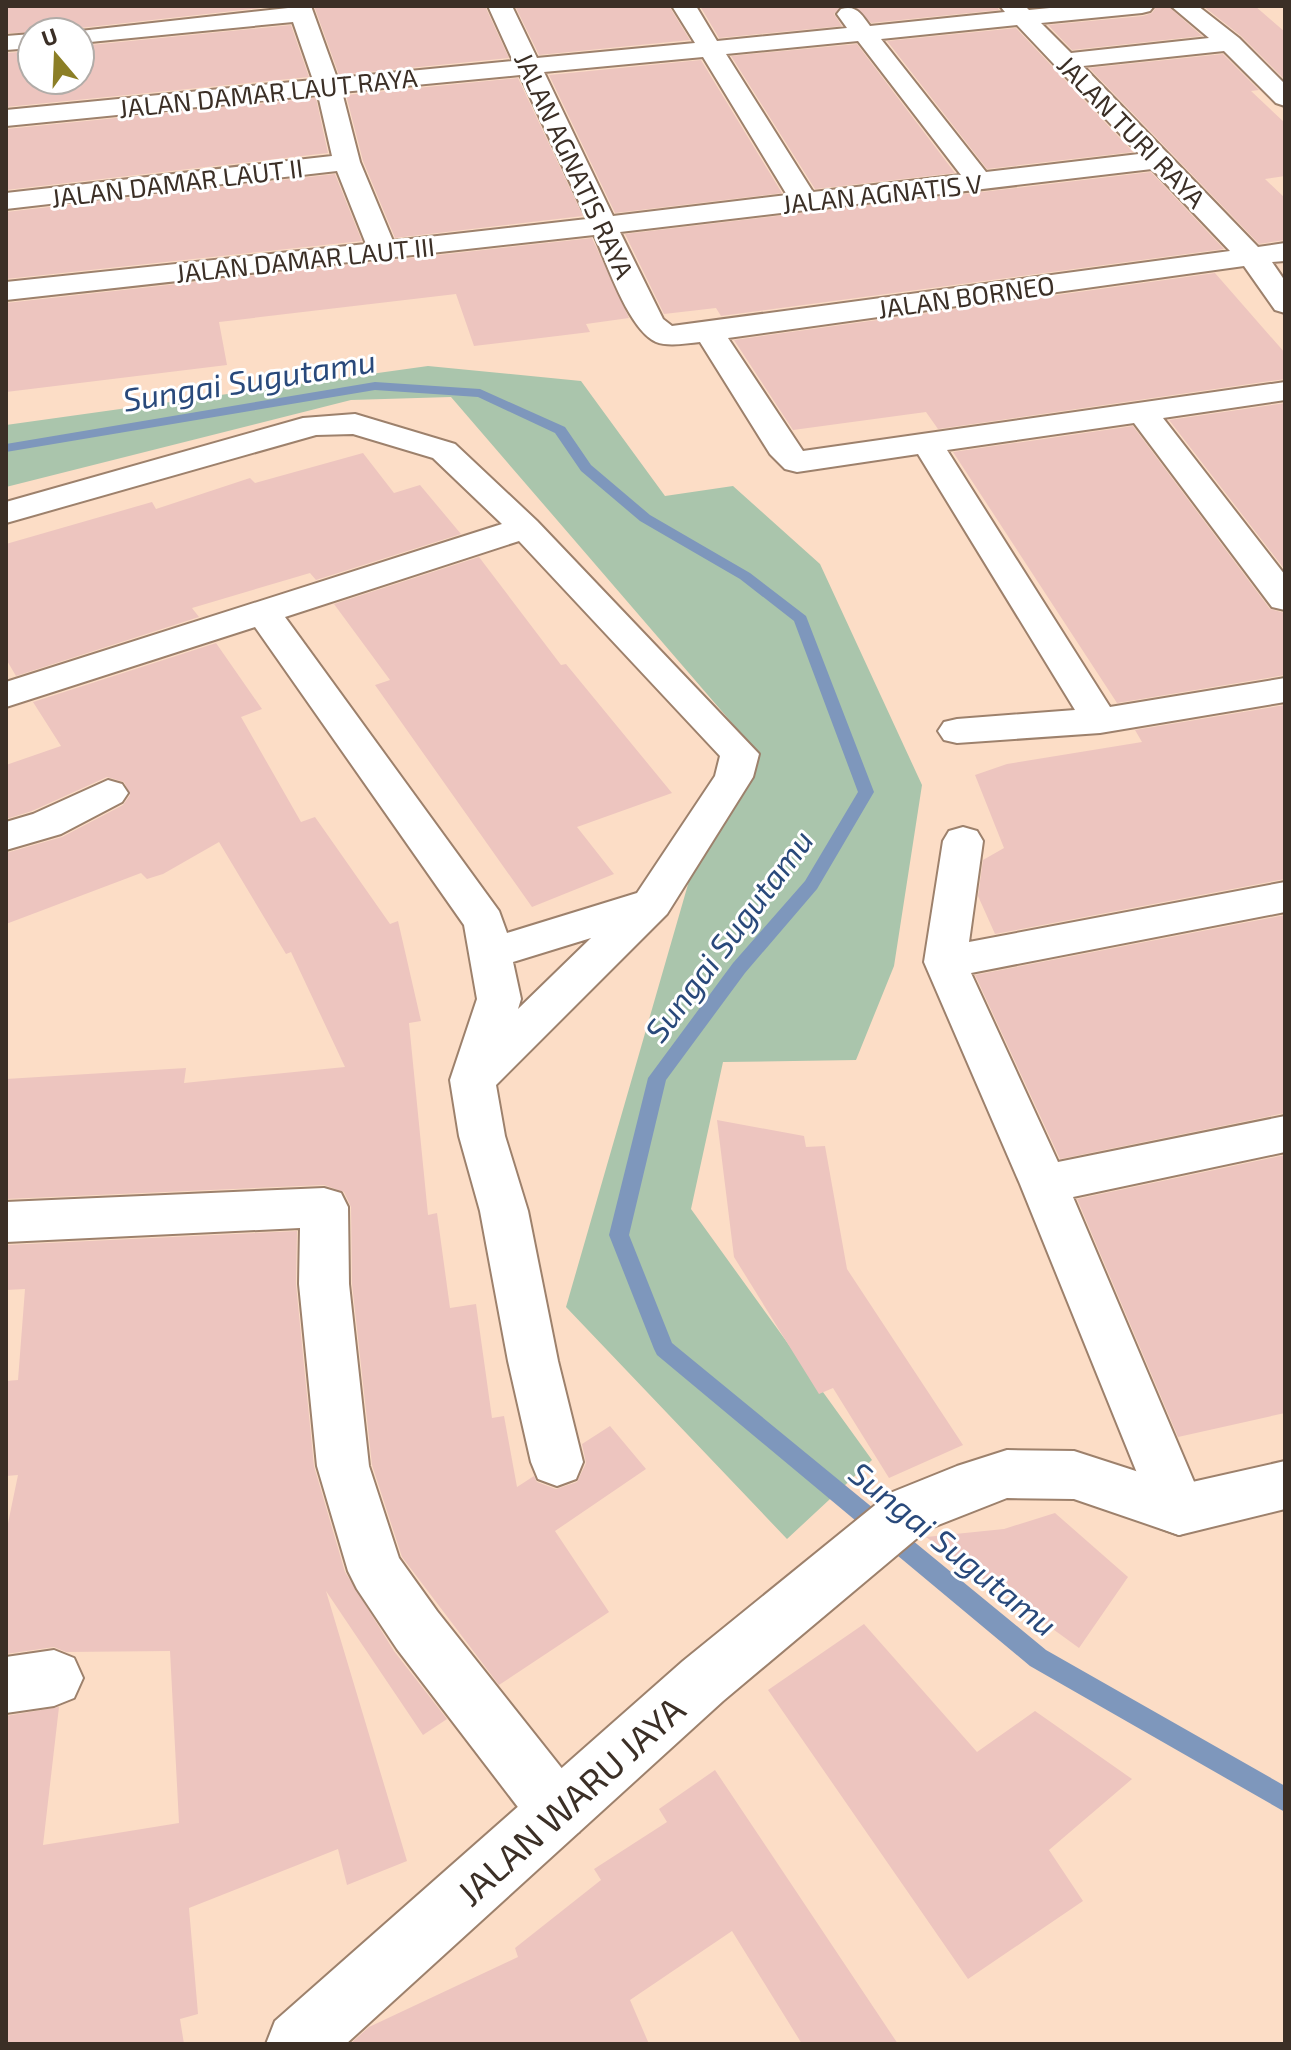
<svg xmlns="http://www.w3.org/2000/svg" width="1291" height="2050" font-family="'Exo 2',sans-serif">
  <rect width="100%" height="100%" fill="#fcddc6"/>
  <path fill="#aac5ac" d="M 428,366 L 581,381 L 665,496 L 733,486 L 820,564 L 922,785 L 894,966 L 856,1060 L 723,1062 L 691,1209 L 872,1460 L 787,1539 L 566,1307 L 691,874 L 738,730 L 451,397 L 351,400 L 6,487 L 6,425 Z"/>
  <g fill="none" stroke-linecap="round" stroke-linejoin="round">
    <path fill="#7e97bc" fill-rule="evenodd" d="M 375,382 L 480,389 L 565,427 L 591,465 L 650,515 L 750,573 L 806,616 L 874,792 L 817,889 L 745,973 L 666,1080 L 629,1235 L 672,1343 L 1046,1650 L 1285,1786 L 1285,1812 L 1030,1666 L 657,1355 L 654,1349 L 609,1235 L 648,1078 L 733,963 L 805,881 L 858,792 L 794,621 L 740,579 L 640,521 L 581,471 L 555,433 L 478,397 L 375,390 L 6,452 L 6,444 Z"/>
  </g>
  <path fill="#edc5bf" d="M 6,6 L 279,6 L 71,29 L 68,32 L 6,33 Z
    M 314,6 L 485,6 L 509,58 L 339,75 Z
    M 515,6 L 669,6 L 690,40 L 539,55 Z
    M 700,6 L 841,6 L 834,14 L 842,26 L 719,38 Z
    M 854,6 L 997,6 L 999,10 L 871,23 Z
    M 1157,6 L 1168,6 L 1202,36 L 1072,50 L 1048,25 L 1143,16 L 1152,13 Z
    M 1203,6 L 1255,6 L 1285,32 L 1285,80 L 1241,36 Z
    M 291,25 L 309,77 L 6,107 L 6,53 L 32,51 L 32,80 L 80,80 L 80,46 Z
    M 1016,28 L 1133,152 L 987,169 L 887,41 Z
    M 857,44 L 955,173 L 815,189 L 731,56 Z
    M 1223,54 L 1259,90 L 1251,91 L 1285,123 L 1285,176 L 1265,179 L 1285,198 L 1285,240 L 1259,244 L 1089,68 Z
    M 701,60 L 782,193 L 615,213 L 549,75 Z
    M 518,78 L 583,216 L 395,238 L 363,161 L 346,95 Z
    M 316,98 L 328,153 L 6,190 L 6,129 Z
    M 1151,172 L 1224,249 L 721,316 L 716,308 L 664,314 L 625,234 Z
    M 335,174 L 362,241 L 6,279 L 6,212 Z
    M 592,238 L 629,318 L 586,324 L 590,332 L 474,346 L 456,294 L 219,322 L 227,365 L 6,392 L 6,303 Z
    M 1215,273 L 1285,353 L 1285,379 L 938,429 L 926,412 L 793,430 L 734,340 Z
    M 1285,403 L 1285,570 L 1169,420 Z
    M 1133,426 L 1270,609 L 1285,613 L 1285,675 L 1117,703 L 953,452 Z
    M 363,453 L 394,493 L 420,485 L 461,534 L 316,580 L 310,573 L 192,608 L 199,617 L 16,676 L 6,659 L 6,544 L 152,502 L 156,509 L 250,478 L 255,483 Z
    M 479,557 L 561,665 L 566,664 L 672,793 L 577,827 L 614,874 L 532,907 L 375,685 L 390,680 L 334,604 Z
    M 216,643 L 262,709 L 241,717 L 301,822 L 315,817 L 390,924 L 398,921 L 421,1021 L 409,1023 L 428,1215 L 437,1213 L 450,1308 L 476,1304 L 492,1418 L 504,1416 L 517,1487 L 534,1476 L 537,1482 L 556,1489 L 577,1482 L 586,1463 L 582,1444 L 610,1426 L 646,1469 L 555,1531 L 609,1612 L 499,1685 L 402,1557 L 372,1465 L 352,1284 L 351,1207 L 344,1192 L 324,1185 L 6,1199 L 6,1079 L 186,1068 L 184,1083 L 345,1067 L 291,952 L 286,954 L 219,842 L 163,874 L 147,879 L 141,873 L 6,924 L 6,853 L 62,837 L 123,805 L 130,795 L 124,782 L 107,777 L 32,811 L 6,819 L 6,765 L 61,746 L 33,702 Z
    M 1285,705 L 1285,879 L 995,934 L 978,896 L 983,860 L 1004,848 L 975,775 L 1007,764 L 1142,742 L 1135,730 Z
    M 1285,915 L 1285,1113 L 1060,1159 L 975,975 Z
    M 717,1120 L 804,1136 L 806,1147 L 825,1146 L 847,1269 L 963,1445 L 889,1478 L 833,1388 L 819,1394 L 734,1257 Z
    M 1285,1155 L 1285,1413 L 1178,1437 L 1077,1199 Z
    M 297,1231 L 296,1284 L 314,1466 L 345,1572 L 394,1651 L 447,1719 L 423,1735 L 326,1591 L 407,1861 L 347,1885 L 338,1849 L 189,1908 L 198,2014 L 180,2019 L 184,2044 L 6,2044 L 6,1716 L 59,1707 L 43,1845 L 179,1823 L 170,1651 L 66,1652 L 54,1647 L 6,1654 L 6,1533 L 18,1475 L 6,1476 L 6,1381 L 18,1380 L 25,1289 L 6,1290 L 6,1245 Z
    M 1055,1513 L 1128,1577 L 1079,1648 L 926,1537 L 1004,1529 Z
    M 864,1624 L 977,1752 L 1035,1711 L 1132,1779 L 1049,1850 L 1083,1901 L 968,1979 L 768,1690 Z
    M 715,1770 L 898,2044 L 802,2044 L 732,1931 L 630,2000 L 649,2044 L 350,2044 L 369,2027 L 518,1957 L 515,1948 L 601,1880 L 594,1869 L 667,1822 L 659,1809 Z"/>
  <g fill="none" stroke-linecap="round" stroke-linejoin="round">
    <defs>
      <path id="street" d="M 287,6 L 311,6 L 337,78 L 513,61 L 488,6 L 512,6 L 537,58 L 695,43 L 672,6 L 696,6 L 717,41 L 847,28 L 837,14 L 841,9 C 857,5 861,14 870,26 L 1005,12 L 1000,6 L 1025,6 L 1029,10 L 1070,6 L 1154,6 L 1150,11 L 1142,13 L 1041,23 L 1071,53 L 1209,38 L 1171,6 L 1198,6 L 1239,38 L 1285,84 L 1285,106 L 1276,103 L 1224,51 L 1083,66 L 1258,247 L 1285,243 L 1285,261 L 1272,262 L 1285,281 L 1285,313 L 1275,310 L 1244,266 L 728,338 L 803,451 L 1285,382 L 1285,400 L 1163,418 L 1285,575 L 1285,610 L 1272,607 L 1134,423 L 947,450 L 1110,707 L 1285,678 L 1285,702 L 1100,733 L 957,743 L 944,740 L 938,731 L 944,722 L 957,719 L 1075,710 L 918,454 L 797,472 L 785,469 L 770,454 L 700,342 C 687,343 669,347 656,342 C 628,329 607,263 594,235 L 6,300 L 6,282 L 366,244 L 337,171 L 6,209 L 6,193 L 332,156 L 318,95 L 6,126 L 6,110 L 313,80 L 293,22 L 80,43 L 80,32 L 71,32 L 288,8 ZM 1017,25 L 1139,154 L 986,172 L 881,39 ZM 858,41 L 961,175 L 813,192 L 726,54 ZM 703,57 L 787,195 L 613,216 L 544,72 ZM 520,75 L 587,219 L 393,241 L 360,162 L 342,92 ZM 1152,169 L 1230,251 L 672,326 L 663,319 L 620,232 Z
        M 32,34 L 32,48 L 6,50 L 6,36 Z
        M 355,414 L 455,444 L 537,521 L 759,754 L 753,777 L 667,914 L 496,1085 L 505,1136 L 528,1211 L 558,1361 L 583,1462 L 576,1479 L 557,1486 L 538,1479 L 531,1462 L 508,1361 L 480,1211 L 459,1136 L 450,1080 L 477,999 L 464,925 L 255,627 L 6,707 L 6,682 L 502,524 L 433,458 L 353,434 L 316,435 L 6,523 L 6,502 L 303,418 ZM 519,541 L 720,756 L 715,776 L 637,893 L 507,933 L 499,911 L 285,617 ZM 591,938 L 518,1009 L 521,999 L 513,962 Z
        M 108,780 L 122,784 L 128,793 L 122,802 L 61,834 L 6,850 L 6,822 L 33,814 Z
        M 963,827 L 977,831 L 983,841 L 969,942 L 1285,882 L 1285,912 L 971,973 L 1058,1162 L 1285,1116 L 1285,1152 L 1073,1197 L 1206,1510 L 1198,1528 L 1179,1535 L 1160,1528 L 1152,1510 L 1020,1184 L 924,962 L 943,841 L 949,831 Z
        M 324,1188 L 341,1193 L 348,1207 L 349,1284 L 369,1466 L 399,1558 L 437,1611 L 579,1790 L 588,1811 L 579,1832 L 558,1841 L 537,1832 L 397,1649 L 357,1589 L 348,1571 L 317,1466 L 299,1284 L 300,1228 L 6,1242 L 6,1202 Z
        M 54,1650 L 74,1658 L 83,1678 L 74,1698 L 54,1706 L 6,1713 L 6,1657 Z"/>
      <path id="secondary" d="M 1007,1450 L 1074,1451 L 1179,1485 L 1285,1461 L 1285,1509 L 1179,1535 L 1074,1499 L 1007,1498 L 928,1529 L 723,1701 L 346,2044 L 266,2044 L 275,2021 L 683,1661 L 890,1493 L 957,1466 Z"/>
    </defs>
    <use href="#street" stroke="#9d816c" stroke-width="4"/>
    <use href="#secondary" stroke="#9d816c" stroke-width="4"/>
    <use href="#street" fill="#fff" fill-rule="evenodd"/>
    <use href="#secondary" fill="#fff" fill-rule="evenodd"/>
  </g>
  <g text-anchor="middle" dominant-baseline="central" stroke-width="6" stroke-linejoin="round" paint-order="stroke">
    <g font-size="26" fill="#3b2f26" stroke="#fff">
      <text transform="translate(268 92) rotate(-6)">JALAN DAMAR LAUT RAYA</text>
      <text transform="translate(1132 131) rotate(46)">JALAN TURI RAYA</text>
      <text transform="translate(575 165) rotate(65)">JALAN AGNATIS RAYA</text>
      <text transform="translate(177 182) rotate(-7)">JALAN DAMAR LAUT II</text>
      <text transform="translate(882 193) rotate(-6)">JALAN AGNATIS V</text>
      <text transform="translate(305 259) rotate(-6)">JALAN DAMAR LAUT III</text>
      <text transform="translate(966 296) rotate(-8)">JALAN BORNEO</text>
    </g>
    <g font-size="32" font-style="italic" fill="#29497b" stroke="#fff">
      <text transform="translate(249 379) rotate(-9)">Sungai Sugutamu</text>
      <text transform="translate(728 935) rotate(-53)">Sungai Sugutamu</text>
      <text transform="translate(954 1548) rotate(39)">Sungai Sugutamu</text>
    </g>
    <g font-size="36" fill="#3b2f26" stroke="#fff">
      <text transform="translate(570 1800) rotate(-42)">JALAN WARU JAYA</text>
    </g>
  </g>
  <rect width="1291" height="2050" fill="none" stroke="#3b2f26" stroke-width="16"/>
  <g transform="translate(56 56) rotate(341)"><circle r="38" fill="#ffffff" stroke="#b1aca8" stroke-width="2"/>
  <path d="M0-6L14 30L0 20L-14 30Z" fill="#8c7f26"/>
  <text y="-12" font-size="22" font-weight="bold" text-anchor="middle" fill="#3b2f26">U</text>
  </g>
</svg>
